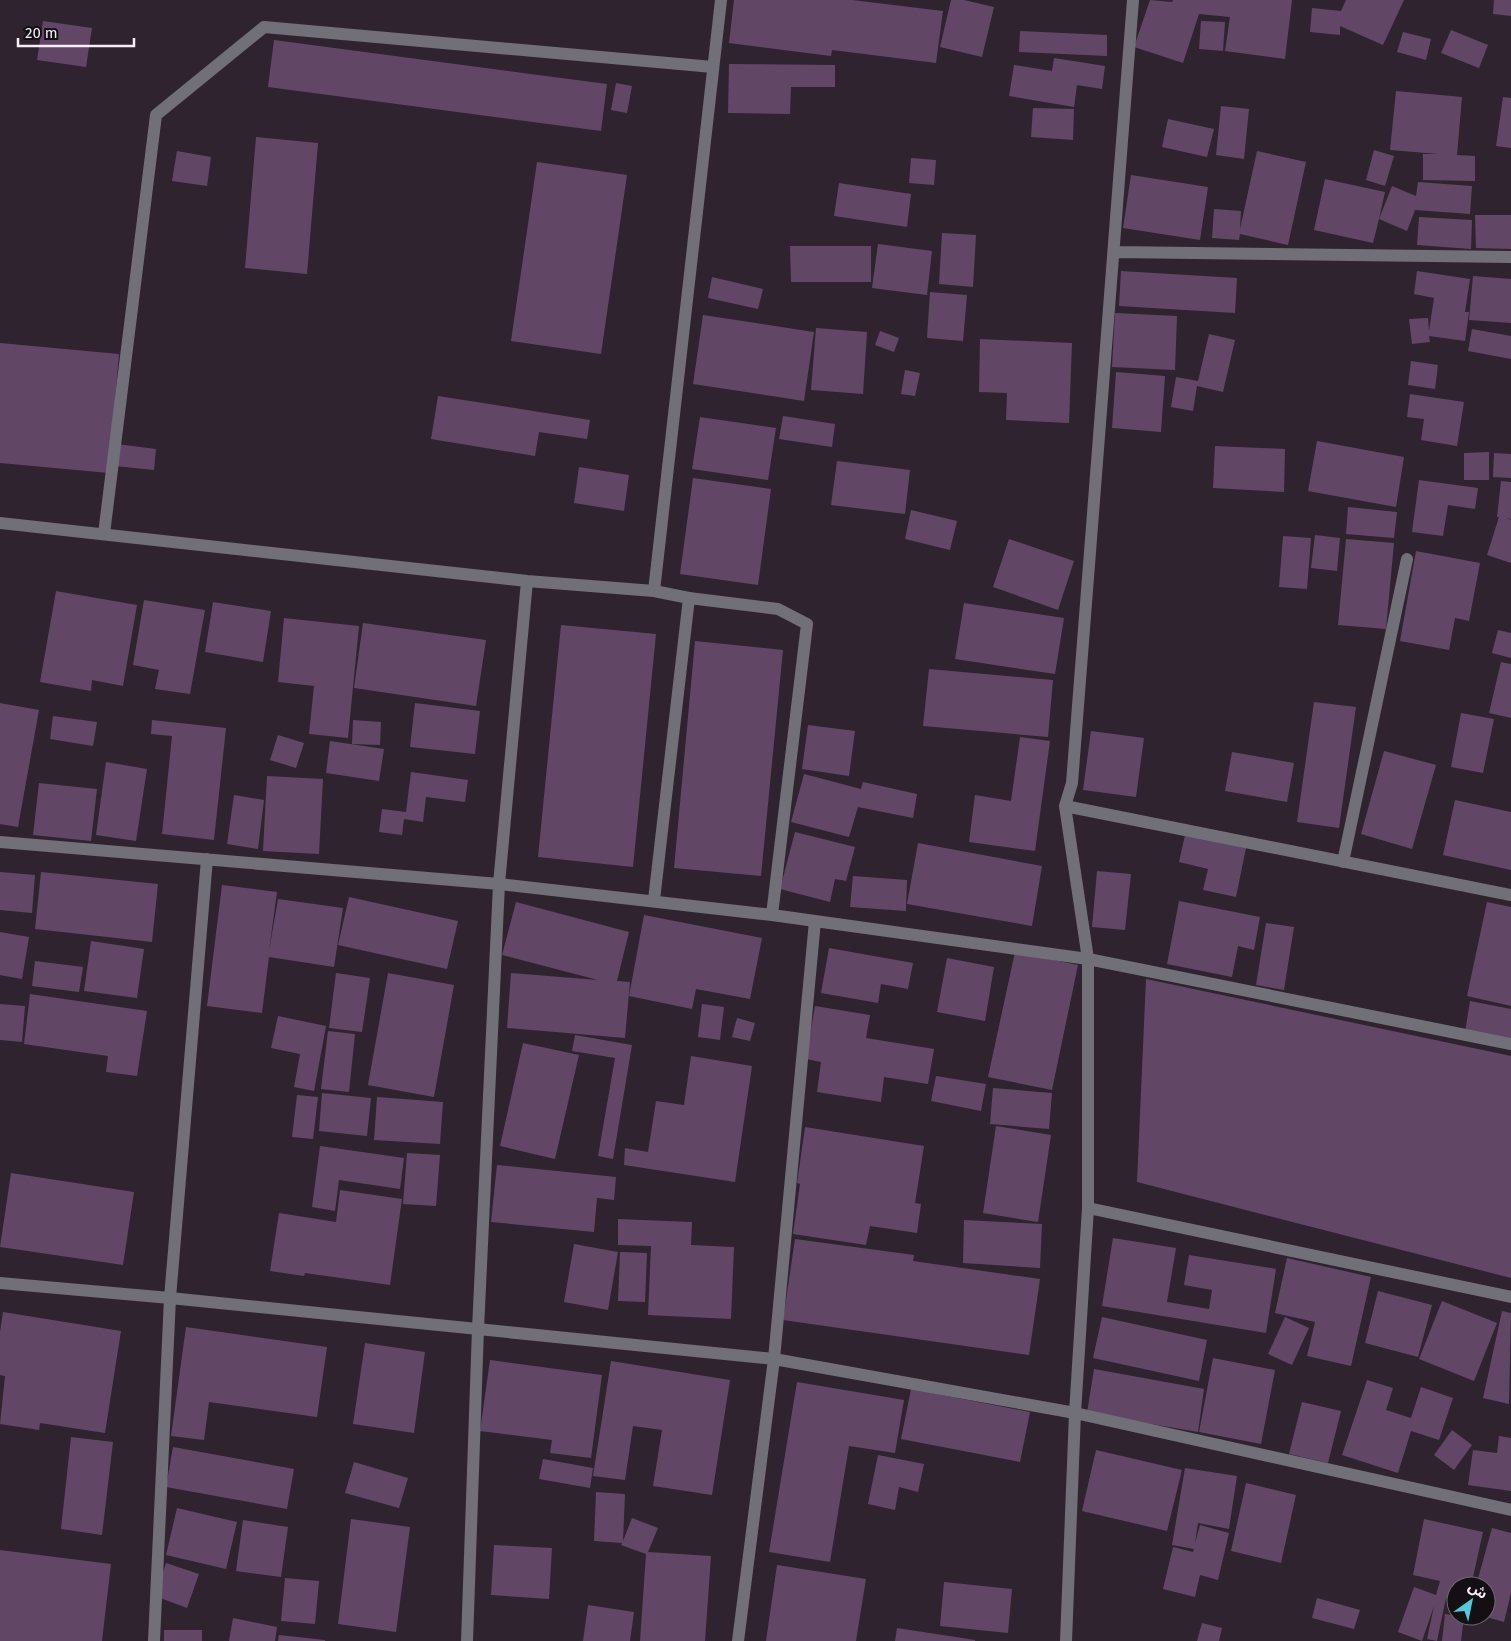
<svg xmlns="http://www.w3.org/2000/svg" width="1511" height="1641" font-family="'Fira Sans','Noto Sans Arabic',sans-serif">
  <rect width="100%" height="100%" fill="#2f2330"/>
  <path fill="#614765" d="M 734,0 L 852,0 L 943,11 L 936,63 L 832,50 L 831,56 L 729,43 Z
    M 951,0 L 964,0 L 994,7 L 982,57 L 940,47 Z
    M 1150,0 L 1172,2 L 1173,0 L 1292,0 L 1285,59 L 1225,51 L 1230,17 L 1199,14 L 1183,63 L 1134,47 Z
    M 1346,0 L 1404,0 L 1383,45 L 1340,26 L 1340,35 L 1310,32 L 1312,8 L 1341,11 Z
    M 1494,0 L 1511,0 L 1511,16 L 1493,14 Z
    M 43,21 L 92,28 L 86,67 L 37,60 Z
    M 1201,21 L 1225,22 L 1223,51 L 1199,49 Z
    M 1451,30 L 1488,45 L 1479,68 L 1441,53 Z
    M 1020,31 L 1107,35 L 1107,56 L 1019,52 Z
    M 1403,32 L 1431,39 L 1426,60 L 1397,52 Z
    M 274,40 L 607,84 L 601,131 L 268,87 Z
    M 1054,58 L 1105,66 L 1102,89 L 1077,85 L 1074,107 L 1009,96 L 1014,65 L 1052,71 Z
    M 729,64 L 835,65 L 835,87 L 791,87 L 790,114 L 728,113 Z
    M 616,83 L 632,86 L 627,113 L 611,110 Z
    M 1396,91 L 1462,97 L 1457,155 L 1475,156 L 1475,181 L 1423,180 L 1423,154 L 1438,154 L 1390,150 Z
    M 1503,97 L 1511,98 L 1511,148 L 1496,146 Z
    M 1221,106 L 1249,109 L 1244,159 L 1216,155 Z
    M 1033,108 L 1074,109 L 1073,140 L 1031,137 Z
    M 1168,119 L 1214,129 L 1207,157 L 1162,147 Z
    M 256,137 L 318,143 L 307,274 L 245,268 Z
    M 1374,150 L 1394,156 L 1385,186 L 1366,180 Z
    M 177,151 L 211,157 L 207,186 L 172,181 Z
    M 1257,151 L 1306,162 L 1288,245 L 1240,234 L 1239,240 L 1212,238 L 1214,209 L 1241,211 L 1240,229 Z
    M 911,158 L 936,160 L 934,185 L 909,183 Z
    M 537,162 L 627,175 L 601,354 L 511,341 Z
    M 1131,175 L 1208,187 L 1200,240 L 1123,228 Z
    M 1325,179 L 1385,192 L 1379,219 L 1392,186 L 1416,196 L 1418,182 L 1472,186 L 1470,214 L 1415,210 L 1407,231 L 1379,219 L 1373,243 L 1314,230 Z
    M 839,183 L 911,194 L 907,227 L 834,216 Z
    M 1475,215 L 1511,215 L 1511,249 L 1476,248 Z
    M 1419,217 L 1472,220 L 1471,249 L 1417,245 Z
    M 942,233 L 976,235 L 973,287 L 939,284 Z
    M 878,244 L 932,251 L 927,295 L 872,288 Z
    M 790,246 L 871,246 L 871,282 L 791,282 Z
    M 1121,271 L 1237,278 L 1235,313 L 1119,306 Z
    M 1417,271 L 1470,279 L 1465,312 L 1469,312 L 1465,341 L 1429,336 L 1430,342 L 1412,344 L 1409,319 L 1428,318 L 1429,331 L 1434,298 L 1414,294 Z
    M 1473,276 L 1511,279 L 1511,323 L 1469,320 Z
    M 712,277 L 763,289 L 758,309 L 708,298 Z
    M 930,292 L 967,295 L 963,341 L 927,338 Z
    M 1115,313 L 1177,316 L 1175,370 L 1112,367 Z
    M 703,315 L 814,332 L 804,401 L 693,384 Z
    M 816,328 L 867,332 L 863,394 L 811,390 Z
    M 1472,329 L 1511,336 L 1511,359 L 1468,351 Z
    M 880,331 L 899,338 L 894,352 L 875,345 Z
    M 1209,334 L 1235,340 L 1223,392 L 1197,386 L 1193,411 L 1171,407 L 1176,377 L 1198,381 Z
    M 980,339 L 1072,343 L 1069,423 L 1006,420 L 1007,393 L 979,392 Z
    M 0,343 L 119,354 L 109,473 L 0,463 Z
    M 1411,361 L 1438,365 L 1435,389 L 1408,385 Z
    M 905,370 L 920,373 L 915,396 L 901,394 Z
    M 1116,372 L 1165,376 L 1161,432 L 1112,428 Z
    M 1410,394 L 1464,402 L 1457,446 L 1421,440 L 1424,419 L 1407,417 Z
    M 438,396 L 590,420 L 587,439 L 539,432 L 535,456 L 431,439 Z
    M 783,416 L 835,424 L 832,447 L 779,439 Z
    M 700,417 L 776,428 L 768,480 L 692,469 Z
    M 1317,441 L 1404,457 L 1396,507 L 1308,491 Z
    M 117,444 L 156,449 L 154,470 L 115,466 Z
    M 1215,446 L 1285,449 L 1284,492 L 1213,488 Z
    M 1489,452 L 1489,480 L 1464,480 L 1464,453 Z
    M 1494,453 L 1511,454 L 1511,478 L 1493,477 Z
    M 837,461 L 910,470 L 905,514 L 831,505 Z
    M 579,467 L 629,475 L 624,511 L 574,503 Z
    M 693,478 L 771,489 L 758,585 L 680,574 Z
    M 1419,480 L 1478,488 L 1475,509 L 1448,505 L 1443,536 L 1412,532 Z
    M 1501,481 L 1511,482 L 1511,519 L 1507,518 L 1511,520 L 1511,563 L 1487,555 L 1499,517 L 1497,517 Z
    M 1348,507 L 1397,512 L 1394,538 L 1346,534 Z
    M 911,510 L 957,521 L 950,550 L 905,539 Z
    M 1315,535 L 1340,538 L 1337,571 L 1311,568 Z
    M 1283,536 L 1311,538 L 1307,589 L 1279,587 Z
    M 1009,539 L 1074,561 L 1058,610 L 993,587 Z
    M 1346,539 L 1394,543 L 1386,629 L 1338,625 Z
    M 1416,551 L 1480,563 L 1469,621 L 1455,618 L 1449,650 L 1400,641 Z
    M 56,591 L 137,605 L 123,686 L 92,680 L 91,691 L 40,682 Z
    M 144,600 L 205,610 L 190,694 L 155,689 L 159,670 L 133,665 Z
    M 213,602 L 271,611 L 263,662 L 205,652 Z
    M 964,603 L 1064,618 L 1055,674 L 955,659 Z
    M 284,618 L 359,626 L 348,738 L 309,734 L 314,686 L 278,682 Z
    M 363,623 L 486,640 L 476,706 L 354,688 Z
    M 561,625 L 656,634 L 633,867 L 538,857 Z
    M 1498,630 L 1511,633 L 1511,658 L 1492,653 Z
    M 695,641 L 783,650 L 761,876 L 674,868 Z
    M 1501,662 L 1511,664 L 1511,718 L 1489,713 Z
    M 929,669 L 1053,680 L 1048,737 L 923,726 Z
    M 1314,702 L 1356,707 L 1339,828 L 1297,822 Z
    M 0,703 L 39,710 L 18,827 L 0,824 Z
    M 415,703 L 480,711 L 475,754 L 410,747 Z
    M 1461,713 L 1494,719 L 1483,773 L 1451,767 Z
    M 53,716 L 97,722 L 93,746 L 50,739 Z
    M 152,720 L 226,728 L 214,840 L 162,834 L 172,736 L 151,734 Z
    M 353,720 L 381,722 L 380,745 L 352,744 Z
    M 808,725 L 855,731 L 849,776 L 802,769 Z
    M 1091,731 L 1144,738 L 1136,797 L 1083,790 Z
    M 278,735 L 304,743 L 296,768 L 270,760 Z
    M 1020,737 L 1050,741 L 1035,851 L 969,842 L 975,795 L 1011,801 Z
    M 330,741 L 384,749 L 379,781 L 326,773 Z
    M 1384,751 L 1436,765 L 1412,849 L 1361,834 Z
    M 1232,752 L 1294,763 L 1287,802 L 1225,791 Z
    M 106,762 L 147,769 L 136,841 L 96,835 Z
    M 411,772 L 468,780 L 465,802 L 426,797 L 423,822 L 404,819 L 402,835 L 379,832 L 382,809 L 406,812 Z
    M 804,774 L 861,789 L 863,782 L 917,794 L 913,818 L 858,807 L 849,837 L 791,822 Z
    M 267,776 L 323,779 L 319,854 L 263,851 Z
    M 39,783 L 97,789 L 91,841 L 33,835 Z
    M 234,795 L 264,800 L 258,849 L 227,844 Z
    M 1455,800 L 1511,812 L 1511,870 L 1443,855 Z
    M 795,832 L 855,847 L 846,881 L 835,879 L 830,902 L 780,889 Z
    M 1185,835 L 1246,848 L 1236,897 L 1203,890 L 1208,869 L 1179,862 Z
    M 918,843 L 1042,866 L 1032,926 L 907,904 Z
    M 1097,871 L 1131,874 L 1125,930 L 1092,927 Z
    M 0,872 L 35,875 L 32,913 L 0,910 Z
    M 41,872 L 158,884 L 152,942 L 35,929 Z
    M 853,876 L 907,880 L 906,911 L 850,907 Z
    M 222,885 L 277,892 L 269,951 L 278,899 L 343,908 L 334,967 L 269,957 L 262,1013 L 207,1006 Z
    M 349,897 L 458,921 L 447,969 L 338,945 Z
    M 1179,901 L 1260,917 L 1254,950 L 1238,946 L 1232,977 L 1167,964 Z
    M 516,902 L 629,932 L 617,981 L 630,982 L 625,1038 L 507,1028 L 511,973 L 598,980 L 502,955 Z
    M 1487,902 L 1511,907 L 1511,1006 L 1467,996 Z
    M 644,915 L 762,938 L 750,999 L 696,989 L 692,1009 L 629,996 Z
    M 1266,923 L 1294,927 L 1284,990 L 1256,985 Z
    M 0,932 L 29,937 L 22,979 L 0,975 Z
    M 91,941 L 144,949 L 137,998 L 84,991 Z
    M 829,948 L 913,963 L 908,989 L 881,984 L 878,1003 L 821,993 Z
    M 1015,952 L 1078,965 L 1052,1090 L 988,1077 Z
    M 947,958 L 994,967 L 985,1021 L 937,1012 Z
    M 35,961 L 83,967 L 79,992 L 32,986 Z
    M 336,973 L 370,978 L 362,1032 L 329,1028 Z
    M 388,973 L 454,985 L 434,1097 L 368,1085 Z
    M 1146,979 L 1511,1056 L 1511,1278 L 1137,1182 Z
    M 30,994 L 147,1011 L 137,1076 L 106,1072 L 108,1056 L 24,1044 Z
    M 1470,1001 L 1511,1009 L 1511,1040 L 1465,1032 Z
    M 0,1004 L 25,1006 L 22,1042 L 0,1040 Z
    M 702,1004 L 724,1007 L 720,1040 L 698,1037 Z
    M 815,1006 L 870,1015 L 866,1038 L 934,1049 L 928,1084 L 884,1077 L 881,1102 L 817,1092 L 821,1062 L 806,1059 Z
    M 278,1016 L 326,1026 L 314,1091 L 294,1087 L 300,1054 L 271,1048 Z
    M 737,1018 L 755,1023 L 750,1041 L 732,1037 Z
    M 328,1031 L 355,1034 L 349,1092 L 321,1089 Z
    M 575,1035 L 632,1045 L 613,1159 L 598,1156 L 615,1058 L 572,1051 Z
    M 523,1043 L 579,1055 L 555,1159 L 500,1146 Z
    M 691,1056 L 752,1066 L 735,1182 L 624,1165 L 625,1148 L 648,1152 L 656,1101 L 684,1105 Z
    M 936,1076 L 986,1084 L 981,1111 L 931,1101 Z
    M 993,1088 L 1052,1093 L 1049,1129 L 990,1124 Z
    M 322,1093 L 371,1098 L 367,1136 L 319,1131 Z
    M 297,1095 L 318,1097 L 313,1139 L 292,1137 Z
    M 377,1097 L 443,1102 L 440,1144 L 374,1140 Z
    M 996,1126 L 1051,1135 L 1038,1222 L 983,1213 Z
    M 805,1127 L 924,1146 L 915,1203 L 921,1204 L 917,1233 L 870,1226 L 866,1245 L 793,1234 L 800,1184 L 797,1183 Z
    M 320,1146 L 404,1158 L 400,1189 L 339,1180 L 335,1211 L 312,1207 Z
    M 407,1153 L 440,1155 L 436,1206 L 403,1204 Z
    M 497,1165 L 616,1177 L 614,1200 L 597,1198 L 594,1232 L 491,1222 Z
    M 11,1173 L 134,1192 L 123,1265 L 0,1247 Z
    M 340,1190 L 402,1199 L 390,1285 L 305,1273 L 304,1276 L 270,1271 L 279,1213 L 336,1222 Z
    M 618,1219 L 692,1222 L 691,1245 L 734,1247 L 731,1319 L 648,1315 L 651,1246 L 618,1245 Z
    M 964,1220 L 1042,1224 L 1040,1268 L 963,1263 Z
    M 1113,1238 L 1176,1248 L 1167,1302 L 1209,1309 L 1212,1290 L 1184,1285 L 1189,1255 L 1276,1269 L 1266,1333 L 1102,1306 Z
    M 795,1239 L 914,1255 L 913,1261 L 1040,1279 L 1029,1355 L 783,1320 Z
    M 574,1244 L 618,1252 L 608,1310 L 564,1302 Z
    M 620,1252 L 647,1253 L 645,1302 L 618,1301 Z
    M 1287,1258 L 1371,1277 L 1351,1366 L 1307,1356 L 1315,1322 L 1275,1313 Z
    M 1378,1291 L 1432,1305 L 1418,1357 L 1365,1343 Z
    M 1442,1301 L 1497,1323 L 1474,1381 L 1419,1359 Z
    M 1502,1311 L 1511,1313 L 1509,1404 L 1483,1398 Z
    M 3,1312 L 121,1331 L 105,1433 L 40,1423 L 39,1430 L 0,1424 L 5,1376 L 0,1375 L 0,1332 Z
    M 1102,1317 L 1207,1340 L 1199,1381 L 1093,1358 Z
    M 1285,1317 L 1309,1328 L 1292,1365 L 1268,1354 Z
    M 186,1327 L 327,1347 L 317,1417 L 209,1402 L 204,1440 L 171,1436 Z
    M 365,1343 L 425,1352 L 414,1433 L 353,1424 Z
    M 1213,1358 L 1275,1370 L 1261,1444 L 1199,1432 Z
    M 490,1360 L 602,1375 L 591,1458 L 550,1453 L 552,1440 L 480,1431 Z
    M 611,1361 L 730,1380 L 712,1495 L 653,1486 L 662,1430 L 633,1426 L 625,1480 L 593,1476 Z
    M 1094,1369 L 1204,1389 L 1198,1432 L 1087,1413 Z
    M 1367,1380 L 1393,1388 L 1386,1410 L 1411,1418 L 1421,1387 L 1453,1398 L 1439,1440 L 1411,1431 L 1398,1473 L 1342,1455 Z
    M 797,1382 L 904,1400 L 895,1453 L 849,1446 L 830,1562 L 769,1552 Z
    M 911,1389 L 1030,1412 L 1020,1462 L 901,1439 Z
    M 1302,1402 L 1341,1411 L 1328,1463 L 1289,1454 Z
    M 1452,1430 L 1472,1445 L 1454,1470 L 1434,1455 Z
    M 1499,1436 L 1511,1438 L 1511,1491 L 1468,1485 L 1473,1450 L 1497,1453 Z
    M 71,1437 L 113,1442 L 102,1535 L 61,1529 Z
    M 173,1447 L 294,1469 L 287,1509 L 166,1487 Z
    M 1096,1450 L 1182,1470 L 1167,1531 L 1082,1511 Z
    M 878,1455 L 924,1464 L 918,1492 L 899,1487 L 895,1510 L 868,1504 Z
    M 543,1459 L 593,1468 L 590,1488 L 539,1479 Z
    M 354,1462 L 408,1478 L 399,1508 L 345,1493 Z
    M 1185,1468 L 1237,1476 L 1229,1529 L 1198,1523 L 1195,1543 L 1200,1525 L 1229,1533 L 1218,1580 L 1200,1575 L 1195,1597 L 1163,1589 L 1173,1547 L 1193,1552 L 1194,1549 L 1172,1545 Z
    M 1246,1483 L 1296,1495 L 1281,1563 L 1231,1551 Z
    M 596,1492 L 625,1494 L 623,1541 L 632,1518 L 658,1528 L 648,1552 L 711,1556 L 705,1641 L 640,1641 L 646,1554 L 621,1545 L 622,1543 L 594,1541 Z
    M 177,1508 L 237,1522 L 226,1569 L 166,1555 Z
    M 351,1519 L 410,1527 L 396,1632 L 338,1624 Z
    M 1424,1519 L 1483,1532 L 1471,1586 L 1456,1586 L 1456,1600 L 1446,1598 L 1437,1641 L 1427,1639 L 1434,1606 L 1422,1641 L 1398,1632 L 1414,1587 L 1436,1595 L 1440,1581 L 1413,1575 Z
    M 243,1520 L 288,1527 L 281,1577 L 236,1571 Z
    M 1492,1528 L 1511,1533 L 1511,1593 L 1504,1622 L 1486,1617 L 1486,1586 L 1476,1586 Z
    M 494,1545 L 552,1548 L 549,1599 L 491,1595 Z
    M 0,1550 L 111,1564 L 102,1641 L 0,1641 Z
    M 166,1563 L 199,1574 L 187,1608 L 155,1596 Z
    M 777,1565 L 866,1579 L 856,1641 L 766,1641 Z
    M 285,1578 L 319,1581 L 315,1624 L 281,1621 Z
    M 944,1582 L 1012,1589 L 1008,1633 L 940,1626 Z
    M 1317,1598 L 1360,1610 L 1354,1629 L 1312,1618 Z
    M 588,1605 L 634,1612 L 630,1641 L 583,1641 Z
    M 1445,1614 L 1464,1617 L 1461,1641 L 1442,1641 Z
    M 233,1618 L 277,1627 L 275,1641 L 229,1641 Z
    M 1202,1623 L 1222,1628 L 1219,1641 L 1197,1641 Z
    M 897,1628 L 975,1640 L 975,1641 L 895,1641 Z
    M 164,1630 L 202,1630 L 202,1641 L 164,1641 Z
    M 279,1635 L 325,1640 L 325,1641 L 278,1641 Z"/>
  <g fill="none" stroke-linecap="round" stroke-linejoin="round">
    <path stroke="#716f77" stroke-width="12" d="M 654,900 L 689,598"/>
    <path stroke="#716f77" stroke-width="12" d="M 1114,252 L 1511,257
      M 0,523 L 527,581 L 654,591 L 721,0
      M 104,534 L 156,115 L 264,27 L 713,67
      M 654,591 L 689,598 L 778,609 L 807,624 L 772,915
      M 1065,806 L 1072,783 L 1133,0
      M 0,842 L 499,884 L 772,915 L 1088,959 L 1511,1044
      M 1343,862 L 1407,559
      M 1511,895 L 1065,806 L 1088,959 L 1088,1208 L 1075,1413 L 1511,1510
      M 1088,1208 L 1511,1297
      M 0,1283 L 170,1298 L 774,1359 L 1075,1413 L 1066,1641
      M 154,1641 L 170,1298 L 207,859
      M 467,1641 L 478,1329 L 499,884 L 527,581
      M 738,1641 L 774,1359 L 815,921"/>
  </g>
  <g transform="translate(1471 1601) rotate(33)"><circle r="24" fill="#140f14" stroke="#6f696f"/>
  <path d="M0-4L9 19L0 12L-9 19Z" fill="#52cbd9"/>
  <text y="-8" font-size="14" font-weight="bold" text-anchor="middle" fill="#f7eff8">ش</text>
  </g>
  <path d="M18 38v8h116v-8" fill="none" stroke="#f7eff8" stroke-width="2.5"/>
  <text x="25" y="38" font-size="15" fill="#f7eff8" stroke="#140f14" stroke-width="4" paint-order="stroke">20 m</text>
</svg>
